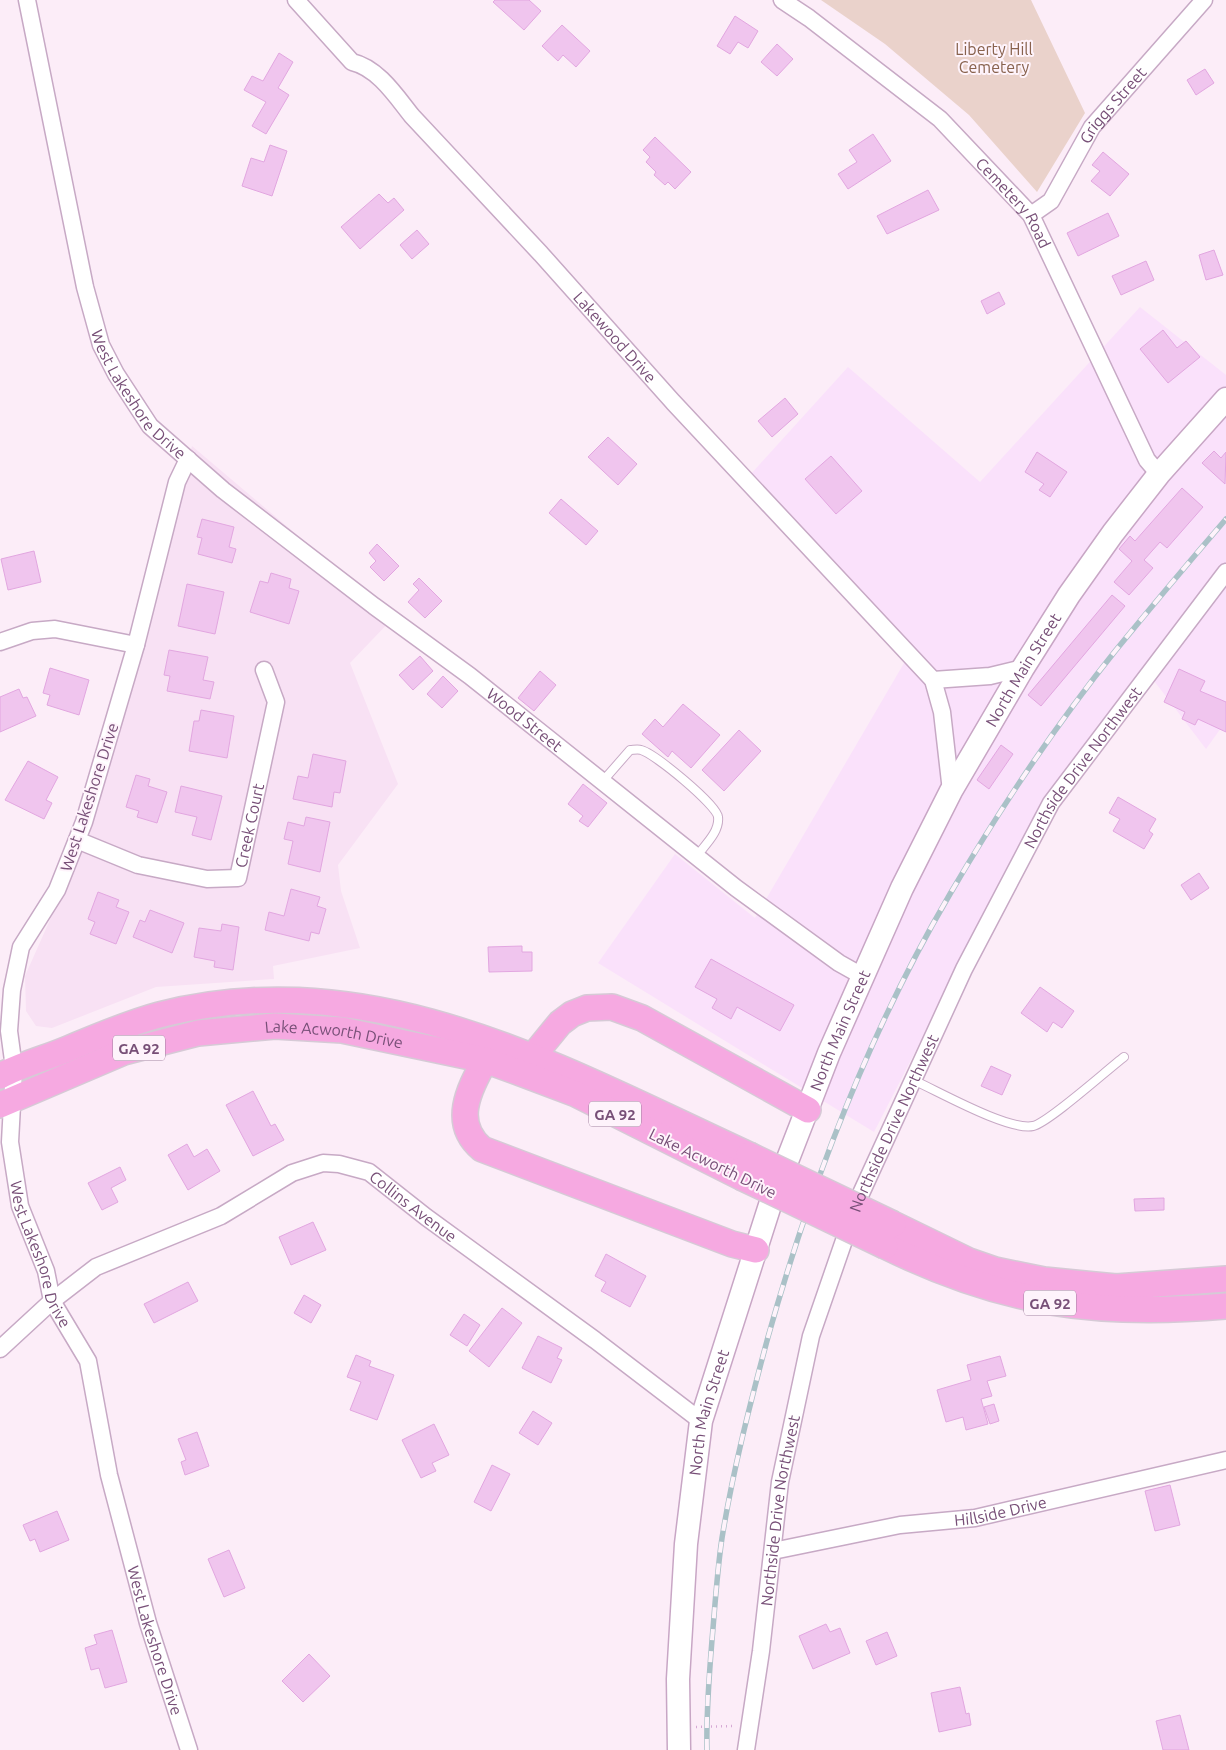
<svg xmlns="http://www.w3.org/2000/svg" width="1226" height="1750" font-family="Ubuntu,sans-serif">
  <rect width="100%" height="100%" fill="#fcedf8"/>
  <path fill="#f8e1f4" d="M 192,446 L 394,617 L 350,663 L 398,784 L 338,865 L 341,891 L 360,948 L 273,966 L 274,979 L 156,987 L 52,1028 L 36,1026 L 26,1011 L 25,976 L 81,850 Z"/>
  <path fill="#fae1fb" d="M 1140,307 L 1226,375 L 1226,721 L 1206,749 L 1145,669 L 951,982 L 874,1132 L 598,963 L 675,854 L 755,918 L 914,646 L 750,475 L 848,367 L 980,482 Z"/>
  <path fill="#ead2cb" d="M 821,0 L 1031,0 L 1085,113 L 1037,192 L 969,115 L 885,44 Z"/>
  <path fill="#f0c5ee" stroke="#e2a6e0" d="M 495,0 L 529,0 L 541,11 L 524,30 L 493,2 Z
    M 735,16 L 758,31 L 748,48 L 738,42 L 730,54 L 717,46 Z
    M 562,25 L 590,51 L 576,67 L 563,55 L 558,61 L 542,46 Z
    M 777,44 L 793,59 L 777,76 L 761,62 Z
    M 279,53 L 293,62 L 278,88 L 289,95 L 266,134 L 252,126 L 266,102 L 244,90 L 252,76 L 263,81 Z
    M 1205,69 L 1214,83 L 1196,95 L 1187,80 Z
    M 873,134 L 891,161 L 848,189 L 838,174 L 857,162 L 849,150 Z
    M 655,137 L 691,172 L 675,189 L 668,182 L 665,185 L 654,175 L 656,172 L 646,162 L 650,157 L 643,150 Z
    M 270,145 L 287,151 L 272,196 L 242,186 L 251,158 L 264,162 Z
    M 1103,152 L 1129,174 L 1110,196 L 1091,181 L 1100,171 L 1092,165 Z
    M 928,190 L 939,210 L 887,234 L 877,216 Z
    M 379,194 L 388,203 L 394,198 L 404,210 L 360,249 L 341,227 Z
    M 1108,213 L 1119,236 L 1078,256 L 1067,233 Z
    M 417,230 L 429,244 L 412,259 L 400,245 Z
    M 1214,250 L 1223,275 L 1206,280 L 1199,255 Z
    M 1146,261 L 1154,280 L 1121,295 L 1112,276 Z
    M 999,292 L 1005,304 L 987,314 L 981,301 Z
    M 1163,330 L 1177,348 L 1186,341 L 1200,357 L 1168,383 L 1140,349 Z
    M 785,398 L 798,414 L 772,437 L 758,421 Z
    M 608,437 L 637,464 L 618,485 L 588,457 Z
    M 1214,451 L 1221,458 L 1226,452 L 1225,484 L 1202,463 Z
    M 1037,452 L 1067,472 L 1050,497 L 1039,490 L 1044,484 L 1025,472 Z
    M 831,456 L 862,491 L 836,514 L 805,479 Z
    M 1182,488 L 1203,507 L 1167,548 L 1160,542 L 1144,560 L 1153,568 L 1129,595 L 1114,582 L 1132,561 L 1119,549 L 1130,536 L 1135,541 Z
    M 561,499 L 598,531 L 586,545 L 549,513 Z
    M 202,519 L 234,527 L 229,547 L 236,549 L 232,563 L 198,554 L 202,538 L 197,537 Z
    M 377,544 L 399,566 L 384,581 L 370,567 L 376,561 L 369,553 Z
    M 34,551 L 41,582 L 8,590 L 1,559 Z
    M 271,573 L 291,579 L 289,588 L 299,591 L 289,624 L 250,612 L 260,581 L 268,583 Z
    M 419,578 L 442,601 L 425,618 L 408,602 L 419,590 L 413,584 Z
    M 187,584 L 224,592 L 215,634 L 178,626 Z
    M 1112,595 L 1125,606 L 1041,706 L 1028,695 Z
    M 169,650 L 208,657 L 203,680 L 214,682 L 210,699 L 167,691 L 170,676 L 164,675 Z
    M 420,656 L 433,671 L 413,690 L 399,675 Z
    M 50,668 L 89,680 L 79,715 L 47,705 L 50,695 L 43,693 Z
    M 1179,669 L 1205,681 L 1200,691 L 1226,702 L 1226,732 L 1198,719 L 1195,725 L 1182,719 L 1185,712 L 1164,702 Z
    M 540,671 L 556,685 L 534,711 L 518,698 Z
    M 443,676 L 458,691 L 442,708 L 427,694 Z
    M 19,689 L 23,698 L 27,697 L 36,716 L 0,732 L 0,697 Z
    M 683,704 L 720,735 L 691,768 L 672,751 L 668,757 L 642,734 L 655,719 L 663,727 Z
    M 201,710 L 234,716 L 227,758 L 189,751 L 194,721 L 199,721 Z
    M 739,730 L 761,751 L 724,791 L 702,770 Z
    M 1001,745 L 1013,754 L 989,789 L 977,780 Z
    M 313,754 L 346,761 L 340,793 L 334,792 L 332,807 L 293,799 L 298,776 L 308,778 Z
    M 28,761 L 58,777 L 46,800 L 52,803 L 44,819 L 5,800 Z
    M 136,775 L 150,779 L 148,786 L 167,792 L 157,823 L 137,817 L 139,811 L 126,807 Z
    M 583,784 L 607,803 L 588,827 L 579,821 L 583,816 L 568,804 Z
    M 181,786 L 222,796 L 211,840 L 192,835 L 197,817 L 175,812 Z
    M 1118,797 L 1156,819 L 1149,831 L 1153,834 L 1144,849 L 1113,831 L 1120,819 L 1109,813 Z
    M 306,817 L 330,822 L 320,872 L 288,864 L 293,841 L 284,839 L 288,822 L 304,826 Z
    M 1199,873 L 1209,888 L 1191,900 L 1181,885 Z
    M 291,889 L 320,897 L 317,906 L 326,909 L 319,934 L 311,932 L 309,941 L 265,930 L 269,912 L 284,916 Z
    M 98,892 L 119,900 L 116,907 L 129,912 L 116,944 L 90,934 L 95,922 L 88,919 Z
    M 150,910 L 184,923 L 172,953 L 133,937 L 140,920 L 145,922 Z
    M 222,924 L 239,927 L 233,970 L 214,967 L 215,961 L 194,957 L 199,928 L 221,931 Z
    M 522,946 L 522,952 L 532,952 L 532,971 L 489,972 L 488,947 Z
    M 711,959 L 794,1005 L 780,1031 L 737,1007 L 731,1019 L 712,1008 L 717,999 L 695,987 Z
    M 1040,987 L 1074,1011 L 1062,1028 L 1053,1022 L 1047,1032 L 1021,1013 Z
    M 991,1066 L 1011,1075 L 1002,1095 L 981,1086 Z
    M 253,1091 L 271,1126 L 275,1124 L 284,1140 L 253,1156 L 226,1105 Z
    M 187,1144 L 194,1157 L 207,1149 L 220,1171 L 188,1190 L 168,1155 Z
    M 120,1167 L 126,1180 L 111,1188 L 118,1202 L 102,1210 L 88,1183 Z
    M 1164,1198 L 1164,1210 L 1135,1211 L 1134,1199 Z
    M 313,1222 L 326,1250 L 291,1265 L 279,1237 Z
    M 606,1254 L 646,1276 L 630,1307 L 601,1291 L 606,1282 L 595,1276 Z
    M 188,1282 L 198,1301 L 154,1323 L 144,1304 Z
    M 304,1295 L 321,1305 L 311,1323 L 294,1313 Z
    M 502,1308 L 522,1323 L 489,1367 L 469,1351 Z
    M 464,1314 L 480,1325 L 467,1346 L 450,1335 Z
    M 538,1336 L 562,1348 L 557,1358 L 562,1360 L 551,1383 L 522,1368 Z
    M 356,1355 L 371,1361 L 369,1366 L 394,1375 L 377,1420 L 350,1410 L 361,1382 L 347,1377 Z
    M 1000,1356 L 1006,1376 L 987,1381 L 992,1396 L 981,1399 L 988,1424 L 966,1430 L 963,1417 L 946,1422 L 937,1390 L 971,1380 L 967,1365 Z
    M 994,1404 L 999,1421 L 990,1424 L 984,1407 Z
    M 533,1411 L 552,1423 L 538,1445 L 519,1433 Z
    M 434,1424 L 449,1455 L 432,1463 L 436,1471 L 421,1478 L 402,1440 Z
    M 197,1432 L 209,1466 L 185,1475 L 181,1462 L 186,1460 L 178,1439 Z
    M 492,1465 L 510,1474 L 491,1511 L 474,1502 Z
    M 1170,1485 L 1180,1525 L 1155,1531 L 1145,1491 Z
    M 57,1511 L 69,1540 L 40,1552 L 35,1539 L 30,1541 L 23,1525 Z
    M 229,1550 L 245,1588 L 224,1597 L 208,1559 Z
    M 826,1624 L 830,1632 L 840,1628 L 850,1653 L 813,1669 L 799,1636 Z
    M 112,1630 L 127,1682 L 105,1688 L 99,1668 L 91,1670 L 85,1648 L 97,1644 L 94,1635 Z
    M 887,1632 L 897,1656 L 876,1665 L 866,1641 Z
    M 309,1654 L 330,1676 L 303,1702 L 282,1681 Z
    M 960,1687 L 966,1714 L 969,1713 L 971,1725 L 939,1732 L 931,1693 Z
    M 1180,1715 L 1189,1750 L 1163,1750 L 1156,1721 Z"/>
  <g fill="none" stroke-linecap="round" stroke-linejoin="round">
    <defs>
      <path id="lane" d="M 602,782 L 630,750 C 633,750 638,749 641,750 C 654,753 717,805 718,817 C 720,832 704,846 696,857
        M 913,1080 C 938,1091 1008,1131 1033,1126 C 1048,1123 1108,1069 1124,1057"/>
      <g id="street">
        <path id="s1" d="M 27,0 L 85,287 L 101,345 L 116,374 L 150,426 L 223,490 L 374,606 L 470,676 L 736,888 L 839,963 L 864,977"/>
        <path id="s2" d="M 296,0 L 352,62 C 378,68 396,96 412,116 L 541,254 L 673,402 L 933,680 L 942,712 L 951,791"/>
        <path id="s3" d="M 782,0 L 809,18 L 940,119 L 1031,215 L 1147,460 L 1159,474"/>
        <path id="s4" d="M 1031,215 L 1051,201 L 1092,127 L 1204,0"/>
        <path id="s5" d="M 188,459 L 177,482 L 136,645 L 84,822 L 57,890 L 21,947 L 12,990 L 9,1031 L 14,1068 L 10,1142 L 20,1206 L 46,1271 L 52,1301 L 88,1361 L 109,1475 L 148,1623 L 189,1750"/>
        <path d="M 0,642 L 32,631 L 55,629 L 136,645"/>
        <path d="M 933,680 L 990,676 L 1023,668"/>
        <path id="s6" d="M 77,840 L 138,865 L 207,879 L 238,878 L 276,702 L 264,670"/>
        <path id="s7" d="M 0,1349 L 52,1301 L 96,1267 L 221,1216 L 292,1173 L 323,1163 L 339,1164 L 369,1172 L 426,1217 L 595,1340 L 701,1421"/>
        <path id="s8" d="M 773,1551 L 900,1525 L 975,1518 L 1226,1460"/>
        <path id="s9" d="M 746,1750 L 761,1651 L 780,1482 L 811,1336 L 858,1200 L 964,969 L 1051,803 L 1226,572"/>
      </g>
      <g id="secondary">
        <path id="s10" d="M 679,1750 L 678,1679 L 686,1544 L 701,1421 L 770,1205 L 829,1053 L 902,888 L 951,791 L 1023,668 L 1069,595 L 1113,533 L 1159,474 L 1226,399"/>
      </g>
      <g id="primary">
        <path d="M 533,1056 L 560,1023 L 572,1014 L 587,1008 L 612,1007 L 642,1018 L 808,1110"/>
        <path d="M 485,1060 C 469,1090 451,1123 482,1149 L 732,1244 L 756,1250"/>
        <path d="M 0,1076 C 22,1064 47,1058 70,1048 C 99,1036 129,1023 159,1015 C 374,960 562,1069 749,1155"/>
        <path id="s11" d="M 0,1105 L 124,1052 L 198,1033 L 275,1026 L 342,1030 L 485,1060 L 534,1078 L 576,1094 L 741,1177"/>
        <path d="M 893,1224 L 969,1261 L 995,1270 L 1044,1280 L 1116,1287 L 1226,1279"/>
        <path d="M 885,1246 C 1003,1304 1095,1317 1226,1306"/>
      </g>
    </defs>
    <use href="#lane" stroke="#c7a9c5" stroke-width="10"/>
    <use href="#street" stroke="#c7a9c5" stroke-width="19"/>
    <use href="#secondary" stroke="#c8a6c5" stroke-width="25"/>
    <use href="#primary" stroke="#d6cad6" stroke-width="28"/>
    <path stroke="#d6a8d4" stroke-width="2.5" stroke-dasharray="1 4" stroke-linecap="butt" d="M 696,1727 L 735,1726"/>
    <use href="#lane" stroke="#fff" stroke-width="8"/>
    <use href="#street" stroke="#fff" stroke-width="16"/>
    <use href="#secondary" stroke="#fff" stroke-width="22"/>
    <use href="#primary" stroke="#f6a9e1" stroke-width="25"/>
    <defs>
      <path id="rail" d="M 707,1750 C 706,1713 709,1677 712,1640 C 715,1606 717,1572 722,1538 C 733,1470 750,1404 768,1337 C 811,1184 869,1032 950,894 C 999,810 1055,726 1116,650 C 1152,606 1189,562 1226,519"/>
    </defs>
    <use href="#rail" stroke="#aac1c7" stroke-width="5.5"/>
    <use href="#rail" stroke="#fef3fb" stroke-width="4" stroke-dasharray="11" stroke-linecap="butt"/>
    <defs>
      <path id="primary-bridge" d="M 749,1155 L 893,1224
        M 741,1177 L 885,1246"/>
    </defs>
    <use href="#primary-bridge" stroke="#d6cad6" stroke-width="28" stroke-linecap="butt"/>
    <use href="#primary-bridge" stroke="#f6a9e1" stroke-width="25"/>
  </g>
  <g text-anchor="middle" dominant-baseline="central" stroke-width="4" stroke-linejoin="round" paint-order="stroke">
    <g fill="#fef3fb" stroke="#a0809f" stroke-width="1">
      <rect x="113" y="1035.5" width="52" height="25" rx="4"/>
      <rect x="589" y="1101.5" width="52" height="25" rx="4"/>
      <rect x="1024" y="1290.5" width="52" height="25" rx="4"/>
    </g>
    <g font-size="15" font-weight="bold" fill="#774f77">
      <text x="139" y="1048">GA 92</text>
      <text x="615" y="1114">GA 92</text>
      <text x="1050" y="1303">GA 92</text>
    </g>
    <g font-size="16" fill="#88624d" stroke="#fef3fb">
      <text x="994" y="49">Liberty Hill<tspan x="994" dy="18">Cemetery</tspan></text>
    </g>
    <g font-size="16" fill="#774f77" stroke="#fef3fb">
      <text stroke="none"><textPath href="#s4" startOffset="139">Griggs Street</textPath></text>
      <text stroke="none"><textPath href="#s3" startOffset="310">Cemetery Road</textPath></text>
      <text stroke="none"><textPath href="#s2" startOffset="466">Lakewood Drive</textPath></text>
      <text stroke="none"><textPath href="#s1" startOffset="415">West Lakeshore Drive</textPath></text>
      <text stroke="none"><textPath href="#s10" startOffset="1150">North Main Street</textPath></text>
      <text stroke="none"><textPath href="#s1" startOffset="924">Wood Street</textPath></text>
      <text stroke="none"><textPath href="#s9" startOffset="1052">Northside Drive Northwest</textPath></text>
      <text transform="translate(89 797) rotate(-72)">West Lakeshore Drive</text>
      <text stroke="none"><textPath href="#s6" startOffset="221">Creek Court</textPath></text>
      <text stroke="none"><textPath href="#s10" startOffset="745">North Main Street</textPath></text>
      <text stroke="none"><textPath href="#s11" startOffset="348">Lake Acworth Drive</textPath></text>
      <text stroke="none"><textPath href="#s9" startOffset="648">Northside Drive Northwest</textPath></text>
      <text transform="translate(713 1163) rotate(26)">Lake Acworth Drive</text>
      <text stroke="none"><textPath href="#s7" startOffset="480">Collins Avenue</textPath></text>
      <text stroke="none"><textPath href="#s5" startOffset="832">West Lakeshore Drive</textPath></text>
      <text stroke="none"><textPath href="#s10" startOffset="340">North Main Street</textPath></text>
      <text stroke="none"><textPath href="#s9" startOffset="242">Northside Drive Northwest</textPath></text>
      <text stroke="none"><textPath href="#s8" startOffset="231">Hillside Drive</textPath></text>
      <text stroke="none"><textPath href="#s5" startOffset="1238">West Lakeshore Drive</textPath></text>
    </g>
  </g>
</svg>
